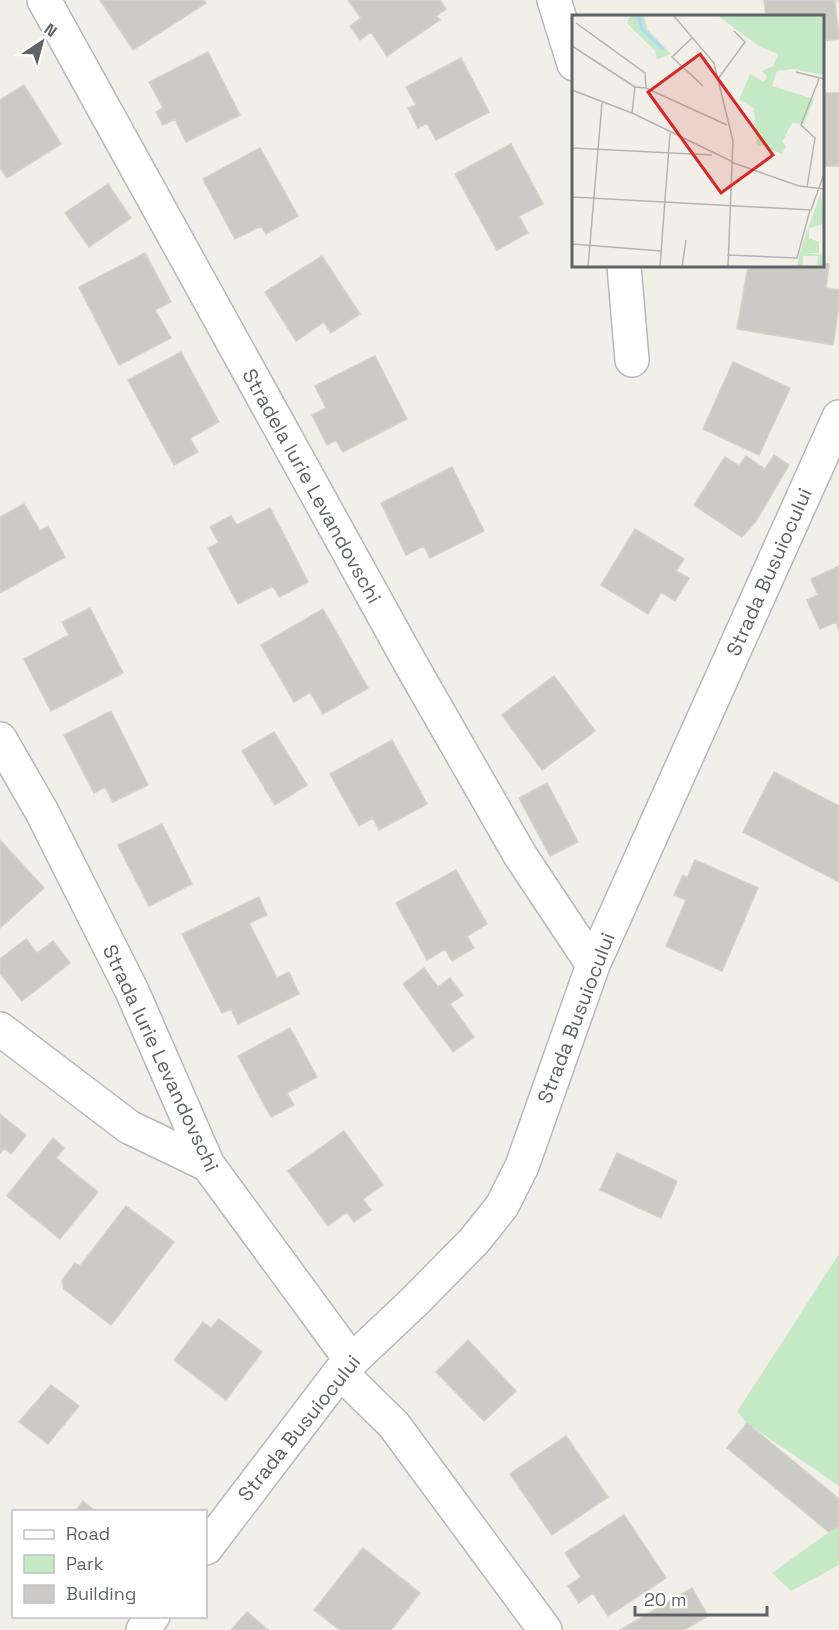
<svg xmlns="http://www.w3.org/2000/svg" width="839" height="1630" font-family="'Space Grotesk',sans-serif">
  <rect width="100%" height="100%" fill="#f1efe8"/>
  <path fill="#c5e8c5" d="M 839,1254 L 839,1486 L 747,1423 L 737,1412 Z
    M 839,1525 L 839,1565 L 791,1591 L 772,1573 Z"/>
  <path fill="#cccac5" stroke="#d6d1c6" stroke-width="1.5" d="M 100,0 L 204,0 L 206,3 L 133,50 Z
    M 348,0 L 440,0 L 446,9 L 436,16 L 440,20 L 387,56 L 371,32 L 360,40 L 350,26 L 361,18 Z
    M 764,0 L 839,0 L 835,1 L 839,39 L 822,41 L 822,16 L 766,16 Z
    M 208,52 L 240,115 L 186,142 L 175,119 L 163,125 L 156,112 L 163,108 L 149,82 Z
    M 461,58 L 489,112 L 436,140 L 427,123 L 418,128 L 408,108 L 416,105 L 406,87 Z
    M 24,85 L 61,144 L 7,178 L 0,168 L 0,100 Z
    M 822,93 L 839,93 L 839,166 L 822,166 Z
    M 511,144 L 543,204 L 519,216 L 528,233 L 497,250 L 455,174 Z
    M 260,148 L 298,216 L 266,234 L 261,226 L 235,239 L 203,179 Z
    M 108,184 L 131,218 L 89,247 L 65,213 Z
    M 145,253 L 171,302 L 155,310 L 171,338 L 119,365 L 79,287 Z
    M 322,256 L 360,314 L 331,333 L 324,322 L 296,341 L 265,292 Z
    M 822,263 L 829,264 L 826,288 L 839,290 L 839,305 L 833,345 L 737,329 L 748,266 L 822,266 Z
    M 181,352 L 219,422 L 190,438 L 198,452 L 174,465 L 128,380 Z
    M 375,356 L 407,419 L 343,452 L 336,440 L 327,445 L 312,415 L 326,408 L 315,386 Z
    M 733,362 L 790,388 L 759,455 L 703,429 Z
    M 774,455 L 789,465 L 756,521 L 742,537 L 694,505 L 725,457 L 739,466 L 746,456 L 765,469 Z
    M 452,467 L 484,531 L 430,558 L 424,546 L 406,555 L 381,503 Z
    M 24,504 L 40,531 L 48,526 L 65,557 L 0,593 L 0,517 Z
    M 270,508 L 308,582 L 279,597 L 273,586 L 238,604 L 208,548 L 219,543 L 210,527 L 231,516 L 237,525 Z
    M 635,529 L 684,559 L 676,571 L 689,578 L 675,601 L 661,592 L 648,614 L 601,585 Z
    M 839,566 L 839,630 L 836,622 L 820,629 L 807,600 L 818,595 L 811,579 Z
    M 90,608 L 123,673 L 51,711 L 24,659 L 69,635 L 62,622 Z
    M 323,609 L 368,688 L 323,714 L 310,692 L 294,702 L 261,645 Z
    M 554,676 L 595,731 L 542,770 L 502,715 Z
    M 111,711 L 148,785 L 113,802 L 105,787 L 94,793 L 64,735 Z
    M 274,732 L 307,785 L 275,805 L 242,751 Z
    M 392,740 L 427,804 L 379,830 L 373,818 L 359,826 L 330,774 Z
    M 774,772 L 839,806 L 839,882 L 743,832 Z
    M 547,783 L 578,842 L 550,856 L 519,798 Z
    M 162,824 L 192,884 L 149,906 L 118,845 Z
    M 0,840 L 44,888 L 0,928 Z
    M 695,860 L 758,888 L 722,971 L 666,946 L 686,900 L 674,895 L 683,875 L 687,878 Z
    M 456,870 L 487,924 L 467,936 L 474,948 L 452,961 L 445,949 L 427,960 L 396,903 Z
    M 259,897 L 267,915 L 249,923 L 277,978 L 289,972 L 299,994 L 238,1024 L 231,1009 L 222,1013 L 182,934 Z
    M 26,939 L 37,953 L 53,941 L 70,963 L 22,1001 L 0,973 L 0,959 Z
    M 424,968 L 438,987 L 450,978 L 463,995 L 450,1004 L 474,1037 L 453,1052 L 403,984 Z
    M 290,1028 L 317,1077 L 287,1093 L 294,1105 L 271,1117 L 238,1056 Z
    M 0,1114 L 26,1135 L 11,1154 L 4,1148 L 0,1153 Z
    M 344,1131 L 383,1185 L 363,1199 L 371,1210 L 354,1222 L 347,1212 L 328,1226 L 288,1171 Z
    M 53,1138 L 64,1148 L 56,1158 L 98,1192 L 60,1239 L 7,1196 Z
    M 617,1153 L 677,1181 L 661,1218 L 600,1190 Z
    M 126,1206 L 174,1242 L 111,1325 L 64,1289 L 62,1280 L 75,1263 L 80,1266 Z
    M 219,1319 L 262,1352 L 226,1400 L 174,1360 L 203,1322 L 211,1328 Z
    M 468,1340 L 516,1391 L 484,1421 L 436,1372 Z
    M 51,1385 L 79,1406 L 48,1444 L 19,1422 Z
    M 747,1423 L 839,1499 L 839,1525 L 829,1532 L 727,1448 Z
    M 566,1436 L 608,1497 L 552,1535 L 510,1474 Z
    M 83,1501 L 96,1512 L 75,1512 Z
    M 624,1515 L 666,1578 L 608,1616 L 593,1593 L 579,1603 L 568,1586 L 581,1577 L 565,1553 Z
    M 363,1548 L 420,1593 L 391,1630 L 340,1630 L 314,1610 Z
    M 692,1588 L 708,1616 L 684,1630 L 620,1630 Z
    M 247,1612 L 268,1630 L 231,1630 Z"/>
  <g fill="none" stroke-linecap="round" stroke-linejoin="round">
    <defs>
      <path id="minor" d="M 44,0 L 409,661 L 520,855 L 593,965
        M 554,0 L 574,64
        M 624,266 L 632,360
        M 0,739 L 42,812 L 132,991 L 208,1165 L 351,1360
        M 0,1029 L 129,1127 L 208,1165
        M 340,1372 L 394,1425 L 545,1630
        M 206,1548 L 340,1372 L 415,1301 L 474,1241 L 502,1206 L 522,1166 L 593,965 L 839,417
        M 143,1630 L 153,1616"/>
    </defs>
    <use href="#minor" stroke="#b5b8bc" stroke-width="36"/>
    <use href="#minor" stroke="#fff" stroke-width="33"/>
  </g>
  <g text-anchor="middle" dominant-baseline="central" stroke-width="6" stroke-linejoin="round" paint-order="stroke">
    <g font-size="20" fill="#5f6368" stroke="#fff">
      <text transform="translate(312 486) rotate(61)">Stradela Iurie Levandovschi</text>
      <text transform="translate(769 572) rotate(-66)">Strada Busuiocului</text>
      <text transform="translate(576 1018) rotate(-69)">Strada Busuiocului</text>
      <text transform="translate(161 1058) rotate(65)">Strada Iurie Levandovschi</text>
      <text transform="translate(299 1428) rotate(-51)">Strada Busuiocului</text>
    </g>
  </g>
  <g transform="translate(572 15)">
    <rect width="252" height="252" fill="#f1efe8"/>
    <path d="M 54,0 L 72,0 L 75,14 L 99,39 L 85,44 L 83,36 L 55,8 L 58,1 ZM 145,0 L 252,0 L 252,60 L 221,54 L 205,56 L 200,71 L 242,84 L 232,109 L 220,108 L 210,127 L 214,131 L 210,139 L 199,135 L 195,140 L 197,131 L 185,131 L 182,93 L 167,85 L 178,59 L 192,67 L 195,61 L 190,56 L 201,51 L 206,39 L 188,32 ZM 249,177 L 252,209 L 237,213 L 237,223 L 247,227 L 247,238 L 232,238 L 252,240 L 252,250 L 245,250 L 246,241 L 231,241 L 231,252 L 225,252 L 228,237 Z" fill="#c5e8c5"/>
    <path fill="none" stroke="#aadaff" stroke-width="3" d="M 66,0 L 70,14 L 91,34"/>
    <path fill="none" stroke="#b3b3b1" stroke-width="1.5" d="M 101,0 L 142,48 L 161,126 L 156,252M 4,8 L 73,58 L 74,73M 121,22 L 100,42 L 131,71M 0,31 L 63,72 L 74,73 L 155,110M 224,57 L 252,64M 146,64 L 173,27 L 162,16M 0,75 L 60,98 L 159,146M 60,98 L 63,72M 0,133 L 140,140M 159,147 L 227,171 L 252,174M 235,172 L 243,123 L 229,110 L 247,64M 0,182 L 239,195 L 252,159M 0,229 L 89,236M 155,240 L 225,243 L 238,195M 16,252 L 30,88M 88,252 L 98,118M 110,252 L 114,225"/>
    <path fill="#d62828" fill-opacity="0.15" stroke="#d62828" stroke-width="3" d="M 128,39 L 201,140 L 149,178 L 76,77 Z"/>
    <rect width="252" height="252" fill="none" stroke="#5f6368" stroke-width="3"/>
  </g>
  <rect x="12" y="1510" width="195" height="108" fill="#ffffff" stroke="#bfc1c3" stroke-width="1.5"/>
  <rect x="24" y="1530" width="30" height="9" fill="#ffffff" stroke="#bfc1c3" stroke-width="1.5"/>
  <text x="66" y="1540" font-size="18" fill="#5f6368">Road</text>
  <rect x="24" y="1555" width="30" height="18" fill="#c5e8c5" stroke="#bfc1c3" stroke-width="1.5"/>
  <text x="66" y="1570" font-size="18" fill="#5f6368">Park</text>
  <rect x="24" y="1585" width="30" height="18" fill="#cccac5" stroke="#bfc1c3" stroke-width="1.5"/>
  <text x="66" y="1600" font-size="18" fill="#5f6368">Building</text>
  <g transform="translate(42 42) rotate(36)" stroke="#ffffff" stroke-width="4.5" paint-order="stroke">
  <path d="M0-4.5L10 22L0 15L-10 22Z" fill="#5f6368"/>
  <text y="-9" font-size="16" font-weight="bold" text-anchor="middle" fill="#5f6368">N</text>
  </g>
  <path d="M635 1606v9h132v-9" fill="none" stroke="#5f6368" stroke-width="3"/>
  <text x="644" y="1606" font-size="18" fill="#5f6368" stroke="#ffffff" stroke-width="4.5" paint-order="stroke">20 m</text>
</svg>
